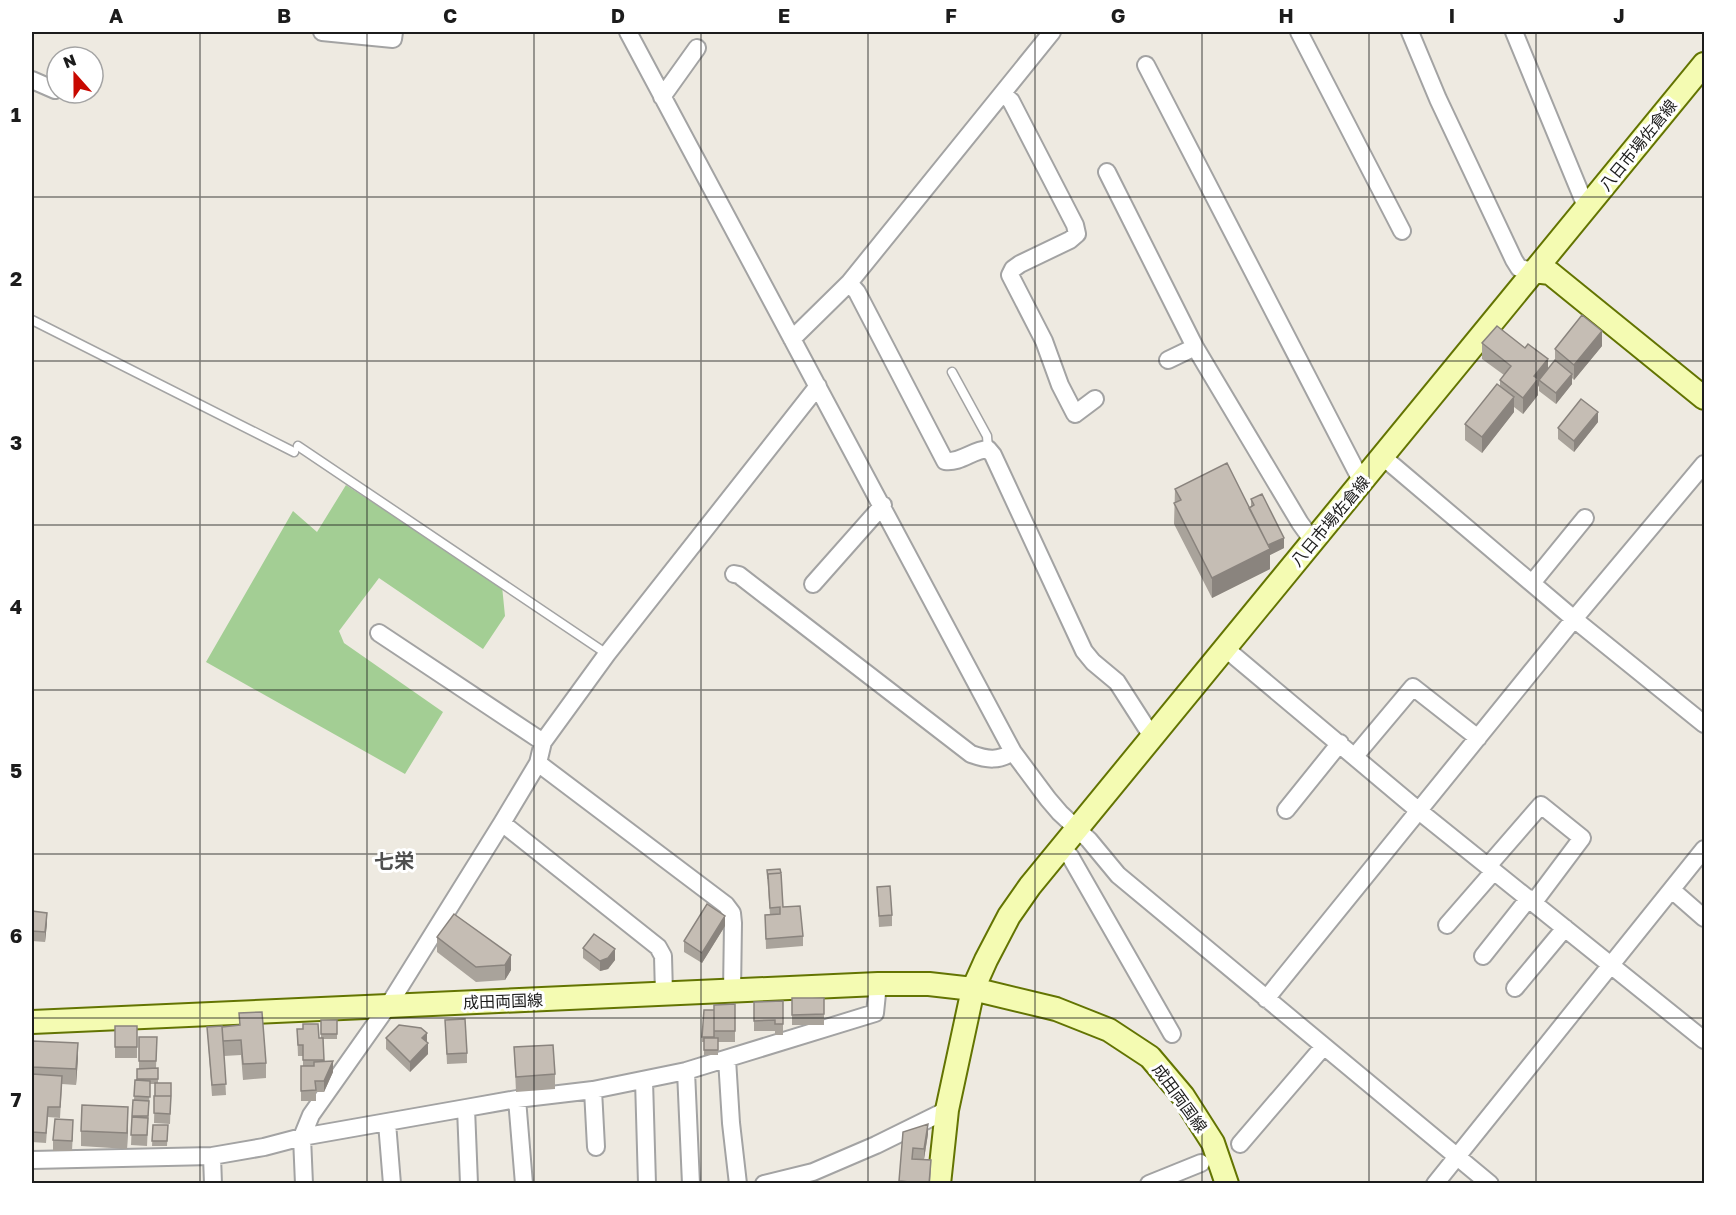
<svg xmlns="http://www.w3.org/2000/svg" width="1736" height="1215" font-family="'Golos Text','Noto Sans JP',sans-serif">
  <rect width="100%" height="100%" fill="#eeeae1"/>
  <path fill="#a3ce94" d="M 346,485 L 502,586 L 505,616 L 483,649 L 379,578 L 339,631 L 344,643 L 443,712 L 405,774 L 206,662 L 293,511 L 317,532 Z"/>
  <g fill="none" stroke-linecap="round" stroke-linejoin="round">
    <defs>
      <path id="lane" d="M 32,320 L 294,452
        M 952,372 L 987,436 L 988,449
        M 298,446 L 607,654"/>
      <path id="street" d="M 322,32 L 393,39 L 394,32
        M 628,32 L 1013,752 L 1048,799 L 1060,813 L 1089,840 L 1118,875 L 1490,1184
        M 1299,32 L 1402,231
        M 1410,32 L 1438,99 L 1514,260 L 1519,268 L 1534,271
        M 1514,32 L 1587,209
        M 1146,65 L 1362,482
        M 32,80 L 55,90 L 57,86
        M 1003,94 L 1011,101 L 1075,225 L 1077,234 L 1070,240 L 1020,264 L 1013,269 L 1010,275 L 1044,341 L 1060,385 L 1075,414 L 1095,399
        M 662,97 L 697,48
        M 1107,172 L 1195,347 L 1300,523 L 1313,541
        M 849,283 L 857,292 L 945,461 C 961,463 972,450 988,449 L 993,455 L 1084,651 L 1093,662 L 1117,682 L 1153,738
        M 792,339 L 849,283 L 1052,32
        M 1168,360 L 1195,347
        M 1383,457 L 1574,619 L 1704,724
        M 734,574 L 739,575 L 971,754 C 988,760 998,761 1013,752
        M 1532,583 L 1585,518
        M 813,584 L 883,505
        M 379,633 L 543,742
        M 1226,649 L 1419,811 L 1704,1040
        M 1355,756 L 1413,687 L 1478,738
        M 538,763 L 726,905 L 732,913 L 733,923 L 732,992
        M 1286,810 L 1340,743
        M 502,823 L 658,947 L 663,956 L 664,994
        M 1070,856 L 1172,1034
        M 1488,866 L 1541,805 L 1582,838 L 1534,902
        M 1672,890 L 1704,918
        M 1447,925 L 1494,871
        M 1483,956 L 1529,898
        M 1515,988 L 1565,928
        M 1266,999 L 1574,619 L 1704,464
        M 727,1059 L 731,1123 L 738,1184
        M 686,1071 L 691,1184
        M 644,1080 L 647,1184
        M 593,1090 L 596,1147
        M 517,1099 L 524,1184
        M 466,1108 L 469,1184
        M 387,1123 L 392,1184
        M 1240,1144 L 1324,1046
        M 212,1156 L 213,1184
        M 32,1160 L 212,1156 L 264,1147 L 302,1137 L 466,1108 L 517,1099 L 593,1090 L 686,1071 L 875,1013 L 878,984
        M 304,1184 L 302,1137 L 311,1115 L 388,1006 L 502,823 L 538,763 L 543,742 L 607,654 L 818,386
        M 764,1184 L 813,1172 L 876,1145 L 947,1110
        M 1149,1184 L 1201,1163
        M 1435,1184 L 1704,849"/>
      <path id="secondary" d="M 1534,271 L 1550,273 L 1704,398
        M 32,1022 L 878,984 L 929,984 L 973,989 L 1056,1009 L 1109,1030 L 1150,1057 L 1183,1096 L 1213,1143 L 1227,1184
        M 939,1184 L 947,1110 L 973,989 L 986,960 L 1009,916 L 1030,886 L 1704,64"/>
    </defs>
    <use href="#lane" stroke="#a3a3a3" stroke-width="11"/>
    <use href="#street" stroke="#a3a3a3" stroke-width="20"/>
    <use href="#secondary" stroke="#637402" stroke-width="26"/>
    <use href="#lane" stroke="#fff" stroke-width="8"/>
    <use href="#street" stroke="#fff" stroke-width="16"/>
    <use href="#secondary" stroke="#f4fbb2" stroke-width="22"/>
  </g>
  <path fill="#a9a39b" d="M 1482,343 L 1548,370 L 1555,361 L 1555,349 L 1602,346 L 1574,380 L 1572,378 L 1572,384 L 1556,404 L 1539,391 L 1539,385 L 1538,387 L 1538,395 L 1523,414 L 1514,407 L 1514,412 L 1482,453 L 1465,440 L 1465,424 L 1500,386 L 1500,380 L 1504,375 L 1482,359 Z
    M 1598,422 L 1574,452 L 1558,439 L 1558,428 Z
    M 1175,489 L 1249,508 L 1251,507 L 1251,499 L 1284,548 L 1270,555 L 1270,569 L 1212,598 L 1174,524 Z
    M 767,875 L 783,907 L 803,936 L 803,946 L 766,949 L 765,915 L 770,915 Z
    M 877,887 L 892,915 L 892,926 L 879,927 Z
    M 32,911 L 47,923 L 45,942 L 32,941 Z
    M 725,926 L 702,963 L 684,952 L 684,941 Z
    M 437,937 L 511,955 L 511,970 L 505,980 L 476,982 L 437,952 Z
    M 583,948 L 615,960 L 608,969 L 600,971 L 583,958 Z
    M 792,998 L 824,998 L 824,1025 L 792,1025 Z
    M 783,1001 L 783,1035 L 775,1035 L 775,1031 L 754,1031 L 754,1002 Z
    M 735,1004 L 735,1042 L 718,1042 L 718,1055 L 704,1055 L 704,1042 L 702,1042 L 702,1037 L 714,1010 Z
    M 239,1013 L 266,1063 L 266,1078 L 243,1080 L 241,1055 L 224,1056 L 226,1095 L 212,1096 L 207,1027 L 222,1031 L 239,1025 Z
    M 321,1020 L 337,1020 L 337,1039 L 323,1039 L 324,1061 L 333,1072 L 324,1092 L 316,1092 L 316,1101 L 301,1101 L 301,1066 L 303,1066 L 303,1056 L 298,1056 L 297,1029 L 319,1038 L 321,1038 Z
    M 445,1020 L 467,1053 L 467,1063 L 447,1064 Z
    M 115,1026 L 137,1026 L 137,1058 L 115,1058 Z
    M 139,1037 L 157,1037 L 156,1068 L 158,1068 L 158,1083 L 171,1096 L 170,1124 L 154,1123 L 155,1084 L 150,1084 L 147,1146 L 131,1145 L 133,1100 L 134,1100 L 135,1080 L 137,1080 L 137,1069 L 139,1069 Z
    M 386,1038 L 427,1043 L 428,1054 L 410,1072 L 386,1049 Z
    M 32,1041 L 78,1058 L 76,1085 L 62,1084 L 60,1118 L 48,1117 L 46,1143 L 32,1142 Z
    M 514,1047 L 555,1074 L 555,1089 L 516,1092 Z
    M 128,1123 L 127,1149 L 81,1146 L 81,1131 Z
    M 153,1125 L 168,1125 L 167,1146 L 152,1146 Z
    M 73,1131 L 72,1151 L 53,1151 L 53,1140 Z
    M 903,1132 L 928,1134 L 924,1159 L 931,1170 L 930,1184 L 899,1184 Z"/>
  <path fill="#8a847e" d="M 1602,331 L 1602,346 L 1574,380 L 1574,365 Z
    M 1548,359 L 1548,375 L 1539,380 L 1539,385 L 1538,387 L 1538,395 L 1523,414 L 1523,398 L 1534,376 Z
    M 1572,374 L 1572,384 L 1556,404 L 1556,393 Z
    M 1514,397 L 1514,412 L 1482,453 L 1482,437 Z
    M 1598,412 L 1598,422 L 1574,452 L 1574,441 Z
    M 1284,538 L 1284,548 L 1270,555 L 1270,569 L 1212,598 L 1212,578 L 1264,547 Z
    M 47,913 L 47,923 L 45,942 L 45,932 Z
    M 725,916 L 725,926 L 702,963 L 702,953 Z
    M 615,949 L 615,960 L 608,969 L 600,971 L 600,961 Z
    M 511,955 L 511,970 L 505,980 L 505,965 Z
    M 427,1033 L 427,1043 L 422,1038 Z
    M 78,1043 L 78,1058 L 76,1085 L 76,1069 Z
    M 428,1043 L 428,1054 L 410,1072 L 410,1062 Z
    M 333,1061 L 333,1072 L 324,1092 L 324,1081 Z
    M 128,1107 L 128,1123 L 127,1149 L 127,1133 Z
    M 928,1124 L 928,1134 L 924,1159 L 924,1149 Z"/>
  <path fill="#c5bdb4" stroke="#8a847e" stroke-width="1.5" d="M 1582,315 L 1602,331 L 1574,365 L 1555,349 Z
    M 1497,326 L 1525,348 L 1528,344 L 1548,359 L 1534,376 L 1538,379 L 1523,398 L 1500,380 L 1511,366 L 1482,343 Z
    M 1555,360 L 1572,374 L 1556,393 L 1539,380 Z
    M 1497,384 L 1514,397 L 1482,437 L 1465,424 Z
    M 1581,399 L 1598,412 L 1574,441 L 1558,428 Z
    M 1227,463 L 1270,549 L 1212,578 L 1174,503 L 1181,500 L 1175,489 Z
    M 1262,494 L 1284,538 L 1268,545 L 1249,508 L 1254,505 L 1251,499 Z
    M 780,869 L 781,873 L 768,874 L 768,879 L 767,870 Z
    M 781,873 L 783,907 L 800,906 L 803,936 L 766,939 L 765,915 L 780,914 L 780,907 L 770,908 L 768,874 Z
    M 890,886 L 892,915 L 879,916 L 877,887 Z
    M 707,904 L 725,916 L 702,953 L 684,941 Z
    M 32,911 L 47,913 L 45,932 L 32,931 Z
    M 454,914 L 511,955 L 505,965 L 476,967 L 437,937 Z
    M 594,934 L 615,949 L 608,958 L 600,961 L 583,948 Z
    M 792,998 L 824,998 L 824,1014 L 792,1015 Z
    M 783,1001 L 783,1024 L 775,1024 L 775,1020 L 754,1021 L 754,1002 Z
    M 735,1004 L 735,1031 L 714,1031 L 714,1005 Z
    M 704,1010 L 714,1010 L 714,1037 L 702,1037 Z
    M 262,1012 L 266,1063 L 243,1064 L 241,1040 L 223,1041 L 222,1027 L 240,1025 L 239,1013 Z
    M 465,1019 L 467,1053 L 447,1054 L 445,1020 Z
    M 321,1020 L 337,1020 L 337,1034 L 321,1034 Z
    M 303,1024 L 318,1024 L 319,1038 L 323,1038 L 324,1060 L 303,1060 L 303,1045 L 298,1045 L 297,1029 L 303,1029 Z
    M 399,1025 L 421,1028 L 427,1033 L 422,1038 L 428,1043 L 410,1062 L 386,1038 Z
    M 115,1026 L 137,1026 L 137,1047 L 115,1047 Z
    M 222,1026 L 226,1084 L 212,1085 L 207,1027 Z
    M 139,1037 L 157,1037 L 156,1061 L 139,1061 Z
    M 704,1038 L 718,1038 L 718,1050 L 704,1050 Z
    M 32,1041 L 78,1043 L 76,1069 L 32,1067 Z
    M 553,1045 L 555,1074 L 516,1077 L 514,1047 Z
    M 333,1061 L 324,1081 L 315,1081 L 316,1090 L 301,1091 L 301,1066 L 314,1066 L 314,1062 Z
    M 158,1068 L 158,1079 L 137,1079 L 137,1069 Z
    M 32,1074 L 62,1076 L 60,1107 L 48,1107 L 46,1133 L 32,1132 Z
    M 135,1080 L 150,1081 L 150,1097 L 134,1096 Z
    M 155,1083 L 171,1083 L 171,1096 L 155,1096 Z
    M 154,1096 L 171,1096 L 170,1114 L 154,1113 Z
    M 133,1100 L 149,1101 L 148,1116 L 132,1116 Z
    M 82,1105 L 128,1107 L 127,1133 L 81,1131 Z
    M 132,1117 L 148,1118 L 147,1135 L 131,1135 Z
    M 55,1119 L 73,1120 L 72,1141 L 53,1140 Z
    M 928,1124 L 924,1149 L 913,1148 L 912,1159 L 931,1160 L 929,1184 L 909,1184 L 909,1182 L 899,1181 L 903,1132 Z
    M 153,1125 L 168,1125 L 167,1141 L 152,1141 Z"/>
  <path fill="none" stroke="#1c1c1c" stroke-width="1.5" stroke-opacity="0.55" d="M 200,32 L 200,1184M 367,32 L 367,1184M 534,32 L 534,1184M 701,32 L 701,1184M 868,32 L 868,1184M 1035,32 L 1035,1184M 1202,32 L 1202,1184M 1369,32 L 1369,1184M 1536,32 L 1536,1184M 32,197 L 1704,197M 32,361 L 1704,361M 32,525 L 1704,525M 32,690 L 1704,690M 32,854 L 1704,854M 32,1018 L 1704,1018"/>
  <g text-anchor="middle" dominant-baseline="central" stroke-width="6" stroke-linejoin="round" paint-order="stroke">
    <g font-size="16" fill="#1c1c1c" stroke="#fff">
      <text transform="translate(1638 145) rotate(-51)">八日市場佐倉線</text>
      <text transform="translate(1330 521) rotate(-50)">八日市場佐倉線</text>
      <text transform="translate(503 1001) rotate(-2)">成田両国線</text>
      <text transform="translate(1180 1098) rotate(54)">成田両国線</text>
    </g>
    <g font-size="20" font-weight="bold" fill="#4f4f4f" stroke="#fff">
      <text x="394" y="860">七栄</text>
    </g>
  </g>
  <rect width="1736" height="1215" fill="none" stroke="#ffffff" stroke-width="66"/>
  <g transform="translate(75 75) rotate(339)"><circle r="28" fill="#ffffff" stroke="#a4a4a4" stroke-width="1.5"/>
  <path d="M0-4.5L10 22L0 15L-10 22Z" fill="#c80800"/>
  <text y="-9" font-size="16" font-weight="bold" text-anchor="middle" fill="#1c1c1c">N</text>
  </g>
  <rect x="33" y="33" width="1670" height="1149" fill="none" stroke="#1c1c1c" stroke-width="2"/>
  <g font-size="20" text-anchor="middle" font-weight="bold" fill="#1c1c1c">
    <text x="116" y="23">A</text>
    <text x="284" y="23">B</text>
    <text x="450" y="23">C</text>
    <text x="618" y="23">D</text>
    <text x="784" y="23">E</text>
    <text x="951" y="23">F</text>
    <text x="1118" y="23">G</text>
    <text x="1286" y="23">H</text>
    <text x="1452" y="23">I</text>
    <text x="1619" y="23">J</text>
    <text x="16" y="122">1</text>
    <text x="16" y="286">2</text>
    <text x="16" y="450">3</text>
    <text x="16" y="614">4</text>
    <text x="16" y="778">5</text>
    <text x="16" y="943">6</text>
    <text x="16" y="1107">7</text>
  </g>
</svg>
